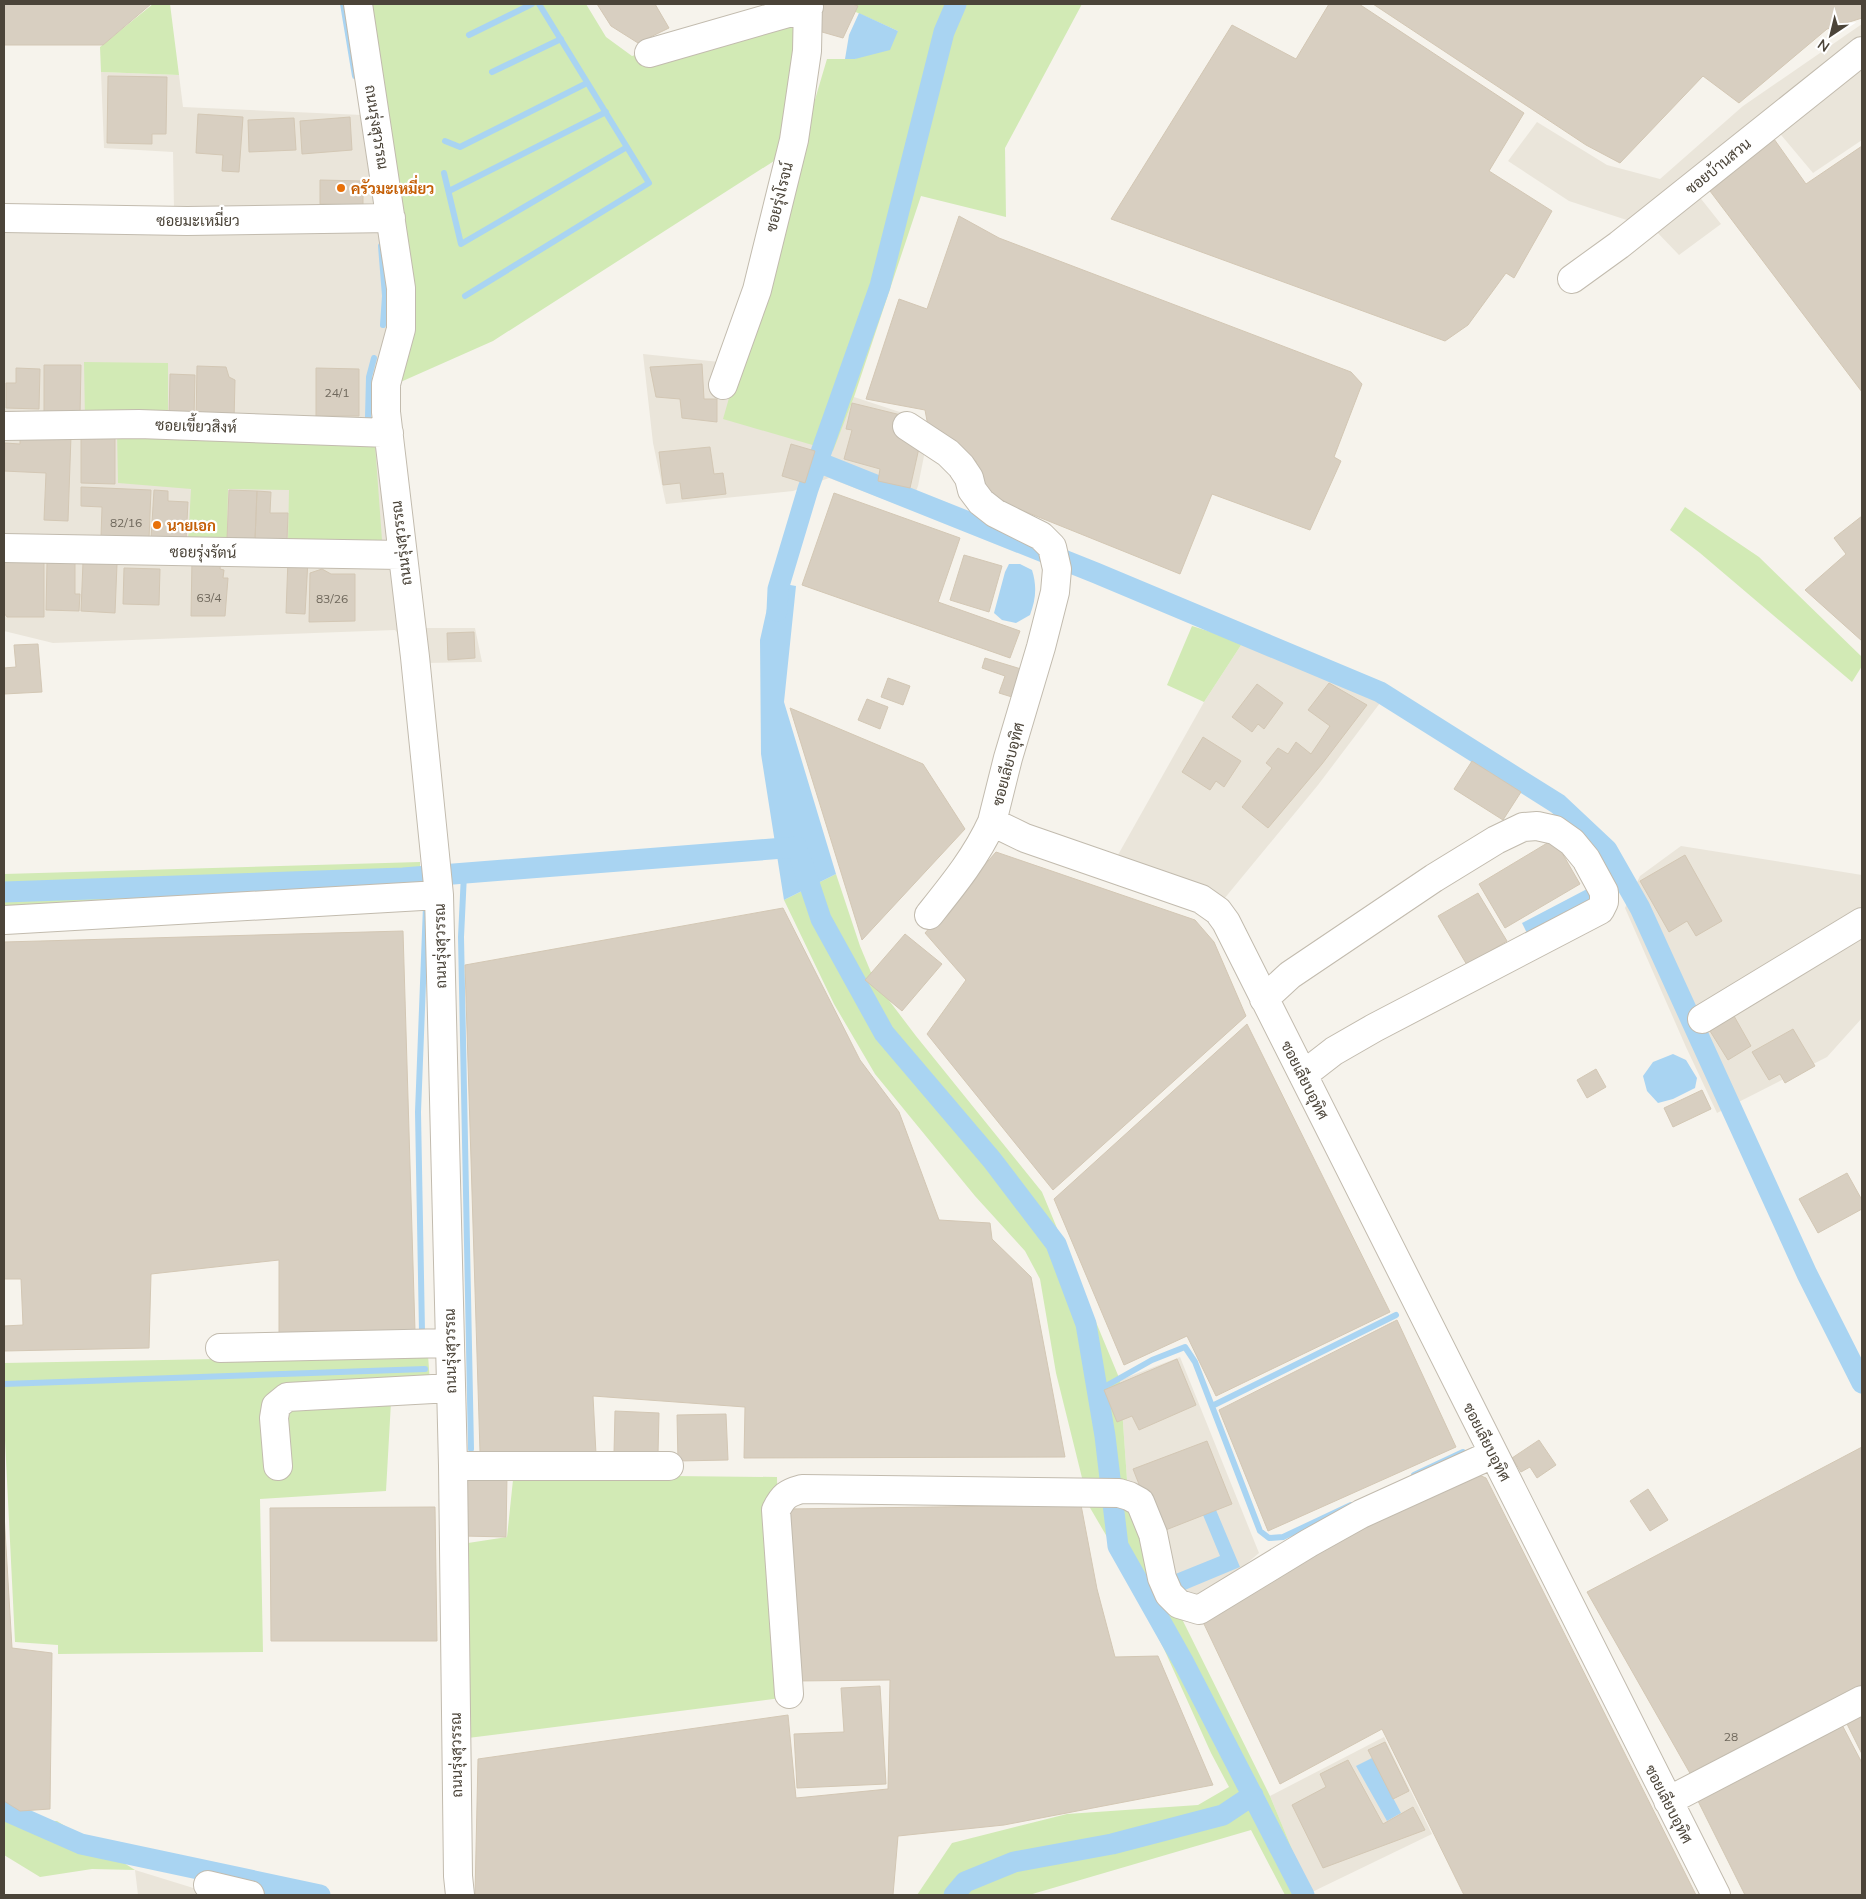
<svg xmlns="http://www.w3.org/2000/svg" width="1866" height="1899" font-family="Mulish,Sarabun,sans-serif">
  <rect width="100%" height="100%" fill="#f6f3ec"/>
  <path fill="#eae5da" d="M 1862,24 L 1862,140 L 1813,173 L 1777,130 L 1698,195 L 1721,224 L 1679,255 L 1654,229 L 1569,201 L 1508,161 L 1537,122 L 1607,165 L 1660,179 L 1743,106 Z
    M 101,72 L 179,75 L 183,107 L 385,116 L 395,409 L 426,628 L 475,628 L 482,662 L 425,663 L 395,630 L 53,643 L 4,631 L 4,208 L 174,210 L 173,152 L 104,148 Z
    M 643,354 L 739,364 L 832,451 L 854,397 L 912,416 L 925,451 L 918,486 L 909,509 L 829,478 L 793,491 L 666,504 L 653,443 Z
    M 1243,642 L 1316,672 L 1380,703 L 1318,785 L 1224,899 L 1114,862 L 1204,702 Z
    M 1681,846 L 1862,875 L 1862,1018 L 1827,1057 L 1717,1113 L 1686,1047 L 1625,908 L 1640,876 Z
    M 1180,1357 L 1259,1553 L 1182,1619 L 1144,1530 L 1127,1480 L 1120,1380 Z
    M 1384,1737 L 1432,1834 L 1310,1893 L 1270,1796 Z
    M 135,1870 L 216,1895 L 138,1895 Z"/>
  <path fill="#d2eab5" d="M 153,4 L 170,4 L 179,75 L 101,72 L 100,47 Z
    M 368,4 L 586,4 L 606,37 L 632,56 L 791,7 L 794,4 L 803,140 L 827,59 L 855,59 L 898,31 L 838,4 L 1082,4 L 1005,148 L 1006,217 L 921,196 L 854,397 L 833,451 L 723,419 L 802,143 L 493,341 L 396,384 Z
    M 84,362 L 168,363 L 168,421 L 85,420 Z
    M 117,430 L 375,444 L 382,540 L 343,546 L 288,542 L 289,490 L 228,489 L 227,542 L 188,543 L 191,489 L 118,483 Z
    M 1685,507 L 1759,557 L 1862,657 L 1862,666 L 1852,682 L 1700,553 L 1670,530 Z
    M 1192,626 L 1243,642 L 1204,702 L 1167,685 Z
    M 420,862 L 420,888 L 4,909 L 4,874 Z
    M 836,874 L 860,946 L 875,982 L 916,1036 L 1042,1192 L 1120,1380 L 1127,1480 L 1144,1530 L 1182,1619 L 1270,1796 L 1311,1895 L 1285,1895 L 1251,1830 L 1029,1895 L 917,1895 L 952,1843 L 1067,1814 L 1198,1805 L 1229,1787 L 1211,1753 L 1164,1649 L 1110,1542 L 1089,1506 L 1056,1373 L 1040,1279 L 1025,1251 L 975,1196 L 875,1074 L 834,1004 L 784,900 Z
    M 428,1355 L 430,1383 L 392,1384 L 386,1491 L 260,1499 L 263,1652 L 58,1654 L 58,1645 L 15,1642 L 4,1420 L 4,1363 Z
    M 515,1461 L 672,1476 L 777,1477 L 781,1698 L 468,1738 L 468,1543 L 507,1537 Z
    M 4,1813 L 17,1822 L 57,1821 L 135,1870 L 92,1869 L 40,1877 L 4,1855 Z"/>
  <path fill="#a9d4f2" d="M 859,13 L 898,31 L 890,50 L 855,59 L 845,59 L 849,35 Z
    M 1009,564 L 1020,564 L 1032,570 C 1037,586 1036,599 1030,615 L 1016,623 L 1002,620 L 994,613 L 1005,572 Z
    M 773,582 L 796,586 L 784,702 L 836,874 L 784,900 L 761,754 L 760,640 Z
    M 1587,889 L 1596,907 L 1531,941 L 1522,923 Z
    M 1673,1054 L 1686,1060 L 1697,1078 L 1695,1088 L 1673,1099 L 1658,1103 L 1647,1091 L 1643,1076 L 1653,1062 Z
    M 1216,1510 L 1240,1567 L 1180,1592 L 1173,1575 L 1220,1556 L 1203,1515 Z
    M 1372,1758 L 1401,1813 L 1387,1821 L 1356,1766 Z"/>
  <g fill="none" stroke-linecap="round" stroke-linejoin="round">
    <path stroke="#a9d4f2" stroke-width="6" d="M 343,4 L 355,76
      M 469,35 L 532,4
      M 492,72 L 561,39
      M 445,141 L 460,147 L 587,83
      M 444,173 L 461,244 L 627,147
      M 449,191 L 606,112
      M 381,246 L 385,296 L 383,325
      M 465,296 L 649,183 L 539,4
      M 368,417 L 369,377 L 374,358
      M 464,874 L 461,937 L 471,1449
      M 423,877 L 424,888
      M 422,1332 L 418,1112 L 426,906
      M 4,1384 L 425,1369
      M 1097,1391 L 1152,1360 L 1185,1347 L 1195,1362 L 1260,1531 L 1269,1538 L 1283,1537 L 1351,1505
      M 1212,1406 L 1396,1315
      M 1414,1475 L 1463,1452"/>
    <path stroke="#a9d4f2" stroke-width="21" d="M 818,462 L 1096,573 L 1380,692 L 1558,804 L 1607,850 L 1640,908 L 1807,1274 L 1862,1383
      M 777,611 L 778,589 L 808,489 L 880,286 L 944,32 L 956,4
      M 801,859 L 821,919 L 884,1033 L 992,1160 L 1056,1244 L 1086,1324 L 1105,1436 L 1118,1546 L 1184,1663 L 1304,1895
      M 4,892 L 403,878 L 797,847
      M 4,1810 L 81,1844 L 320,1895
      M 954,1895 L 965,1882 L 1014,1862 L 1112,1844 L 1223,1815 L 1253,1795"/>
  </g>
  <path fill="#d8cfc1" stroke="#d3c7b4" d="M 4,4 L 151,4 L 103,45 L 4,45 Z
    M 597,4 L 655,4 L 669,28 L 638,43 L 611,26 Z
    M 815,4 L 852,4 L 858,6 L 843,38 L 815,30 Z
    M 1329,4 L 1359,4 L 1524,113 L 1489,171 L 1552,211 L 1514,278 L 1506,273 L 1468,325 L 1445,341 L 1111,219 L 1232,25 L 1296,59 Z
    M 1373,4 L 1862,4 L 1862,18 L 1827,29 L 1739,103 L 1703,76 L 1620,163 L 1586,145 Z
    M 108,76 L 167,77 L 166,134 L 152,134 L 152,144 L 107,143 Z
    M 198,114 L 243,117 L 239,172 L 222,171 L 223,155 L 196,153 Z
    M 350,117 L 352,150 L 302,154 L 300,121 Z
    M 294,118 L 296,150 L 249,152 L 248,120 Z
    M 1774,139 L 1806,184 L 1862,146 L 1862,392 L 1710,191 Z
    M 320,180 L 363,181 L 363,205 L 320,204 Z
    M 959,216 L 999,238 L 1351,372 L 1362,384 L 1334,457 L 1341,461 L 1310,530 L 1212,494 L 1180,574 L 979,493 L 976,461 L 954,453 L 930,437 L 925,410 L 866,399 L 899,299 L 927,309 Z
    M 702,364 L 704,399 L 717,399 L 717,422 L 682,418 L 680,399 L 656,397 L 650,367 Z
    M 44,365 L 81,365 L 80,415 L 44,415 Z
    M 197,366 L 226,367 L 229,377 L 235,380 L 234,421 L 196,420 Z
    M 16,368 L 40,369 L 39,409 L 6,408 L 6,383 L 16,383 Z
    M 316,368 L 359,369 L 359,416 L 316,416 Z
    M 170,374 L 195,375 L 194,417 L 169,417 Z
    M 852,403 L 905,416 L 919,448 L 910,488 L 878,481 L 880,469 L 844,459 L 852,430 L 846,429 Z
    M 81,433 L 115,433 L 115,484 L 81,483 Z
    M 20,434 L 71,436 L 68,521 L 44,520 L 46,473 L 4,471 L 5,443 L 20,444 Z
    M 791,444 L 815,451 L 805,483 L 782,476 Z
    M 710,447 L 714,474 L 723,473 L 726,494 L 682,499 L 680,483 L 663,485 L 659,452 Z
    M 81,487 L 151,490 L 149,539 L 101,537 L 102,507 L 81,506 Z
    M 154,490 L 168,491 L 168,501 L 188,502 L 186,541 L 151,539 Z
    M 229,490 L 257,491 L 255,540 L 227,539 Z
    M 257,491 L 271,492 L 270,513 L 288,513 L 287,541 L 255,540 Z
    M 834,493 L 960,538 L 938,602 L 1020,631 L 1010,658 L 802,585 Z
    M 1862,516 L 1862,641 L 1805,590 L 1846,554 L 1834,538 Z
    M 964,555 L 1002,566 L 989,612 L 950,600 Z
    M 4,556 L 44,556 L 44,617 L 7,617 L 4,613 Z
    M 192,559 L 221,560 L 220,569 L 224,570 L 223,578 L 228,578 L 225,616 L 191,616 Z
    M 288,559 L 308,560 L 305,614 L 286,613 Z
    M 47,562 L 75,562 L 75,594 L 80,594 L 79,611 L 46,610 Z
    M 83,562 L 117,564 L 115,613 L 81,611 Z
    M 124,568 L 160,569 L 159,605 L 123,604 Z
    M 322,569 L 331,574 L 355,574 L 355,621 L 309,622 L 310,573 Z
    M 474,632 L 475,658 L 448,660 L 447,633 Z
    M 38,644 L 42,692 L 4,694 L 4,668 L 16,667 L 14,645 Z
    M 985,658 L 1021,669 L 1012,697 L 999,693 L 1005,676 L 982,668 Z
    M 888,678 L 910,686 L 903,705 L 881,697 Z
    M 1329,683 L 1367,705 L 1322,764 L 1268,828 L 1242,807 L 1272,768 L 1266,763 L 1278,748 L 1288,754 L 1296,742 L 1311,754 L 1330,726 L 1308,710 Z
    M 1257,684 L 1283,703 L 1264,729 L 1258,724 L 1252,732 L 1232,717 Z
    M 867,699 L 888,707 L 880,729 L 858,720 Z
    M 790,708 L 923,764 L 965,829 L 862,940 Z
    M 1203,737 L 1241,761 L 1224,787 L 1216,781 L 1210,790 L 1182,772 Z
    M 1472,761 L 1521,792 L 1503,820 L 1454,789 Z
    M 1554,839 L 1580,884 L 1505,928 L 1479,884 Z
    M 996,852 L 1195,920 L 1214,942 L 1246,1016 L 1053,1190 L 927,1034 L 966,980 L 925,933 Z
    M 1685,855 L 1722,921 L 1696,936 L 1687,921 L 1669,932 L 1640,881 Z
    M 1478,893 L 1507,941 L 1467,965 L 1438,916 Z
    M 783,908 L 860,1060 L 899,1112 L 939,1220 L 990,1223 L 992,1239 L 1031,1277 L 1065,1457 L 744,1458 L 745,1407 L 593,1396 L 596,1454 L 480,1452 L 465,965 Z
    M 403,931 L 415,1331 L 279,1335 L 279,1260 L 151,1274 L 149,1348 L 4,1351 L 4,1326 L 23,1325 L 21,1279 L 4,1279 L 4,942 Z
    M 905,934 L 942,964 L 902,1011 L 865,980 Z
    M 1734,1016 L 1751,1046 L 1728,1060 L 1710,1031 Z
    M 1247,1024 L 1390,1312 L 1216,1396 L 1187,1336 L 1124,1365 L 1054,1199 Z
    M 1793,1029 L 1815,1066 L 1785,1083 L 1780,1074 L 1769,1080 L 1752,1052 Z
    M 1596,1069 L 1606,1087 L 1587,1098 L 1577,1080 Z
    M 1702,1090 L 1711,1109 L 1673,1127 L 1664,1108 Z
    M 1847,1173 L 1862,1200 L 1862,1209 L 1818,1233 L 1799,1199 Z
    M 1397,1320 L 1456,1447 L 1268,1531 L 1219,1410 Z
    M 1177,1359 L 1196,1405 L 1139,1430 L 1132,1416 L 1117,1422 L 1104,1390 Z
    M 615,1411 L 659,1413 L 658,1454 L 614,1453 Z
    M 726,1414 L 728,1460 L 678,1461 L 677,1415 Z
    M 1539,1440 L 1556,1465 L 1537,1478 L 1530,1467 L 1521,1472 L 1512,1458 Z
    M 1207,1441 L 1232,1504 L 1158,1533 L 1133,1469 Z
    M 1862,1447 L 1862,1689 L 1691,1775 L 1587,1592 Z
    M 1472,1472 L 1486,1478 L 1696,1895 L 1464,1895 L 1382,1729 L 1280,1784 L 1204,1624 L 1216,1606 Z
    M 465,1474 L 507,1475 L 506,1537 L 464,1536 Z
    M 1648,1489 L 1668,1520 L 1650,1531 L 1630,1501 Z
    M 1081,1505 L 1097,1589 L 1115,1657 L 1158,1656 L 1213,1785 L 1004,1825 L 898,1836 L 893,1895 L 475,1895 L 478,1759 L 788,1715 L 796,1798 L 888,1789 L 890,1680 L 794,1681 L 787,1509 Z
    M 435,1507 L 437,1641 L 271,1641 L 270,1508 Z
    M 4,1513 L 12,1648 L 52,1653 L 50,1809 L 20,1811 L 4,1801 Z
    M 880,1686 L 886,1784 L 797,1788 L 794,1734 L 844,1732 L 841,1688 Z
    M 1862,1707 L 1862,1754 L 1843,1716 Z
    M 1840,1721 L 1862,1763 L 1862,1895 L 1745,1895 L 1695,1795 Z
    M 1385,1742 L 1409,1791 L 1393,1799 L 1368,1750 Z
    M 1348,1760 L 1383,1824 L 1413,1807 L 1425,1830 L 1323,1868 L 1292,1805 L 1326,1787 L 1320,1774 Z"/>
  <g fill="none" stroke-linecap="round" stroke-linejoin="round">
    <defs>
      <path id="minor" d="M 358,4 L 401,288 L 401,329 L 386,384 L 386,412 L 415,657 L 439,895 L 453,1466 L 458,1876 L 460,1895
        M 649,53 L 809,7
        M 4,218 L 187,221 L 391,218
        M 1572,279 L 1619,245 L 1862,51
        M 723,385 L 757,290 L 794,140 L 807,51 L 808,4
        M 4,426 L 139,424 L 389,433
        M 907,426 L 948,453 L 961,466 L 969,478 L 972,490 L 981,502 L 995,513 L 1041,536 L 1052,547 L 1057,569 L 1055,592 L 1041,647 L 1008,758 L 992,822 L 1025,838 L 1201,899 L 1218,911 L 1226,922 L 1716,1895
        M 4,548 L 402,555
        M 929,915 C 953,885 976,857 992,822
        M 5,920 L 439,895
        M 1264,999 L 1290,975 L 1434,878 L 1496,840 L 1523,827 L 1537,826 L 1555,830 L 1572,842 L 1586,859 L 1604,892 L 1604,902 L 1600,910 L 1374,1028 L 1334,1051 L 1303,1075
        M 1702,1019 L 1862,922
        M 220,1348 L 450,1343
        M 278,1466 L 274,1418 L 276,1406 L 287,1397 L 451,1388
        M 453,1466 L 669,1466
        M 789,1694 L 776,1510 C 783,1496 787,1493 802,1489 L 1119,1493 L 1129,1496 L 1140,1502 L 1153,1534 L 1162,1578 L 1169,1594 L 1179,1604 L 1199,1610 L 1309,1543 L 1361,1514 L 1493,1454
        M 1668,1801 L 1862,1700
        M 208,1885 L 250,1895"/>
    </defs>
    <use href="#minor" stroke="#c2bbae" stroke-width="30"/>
    <use href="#minor" stroke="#fff" stroke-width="28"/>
  </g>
  <g fill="#e8710a" stroke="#fff" stroke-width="2">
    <circle cx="341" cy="188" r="5"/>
    <circle cx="157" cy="525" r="5"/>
  </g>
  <g text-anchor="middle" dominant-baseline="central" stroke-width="4.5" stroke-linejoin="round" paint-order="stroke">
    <g font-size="12" fill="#6e675b">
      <text x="337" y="392">24/1</text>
      <text x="126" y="522">82/16</text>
      <text x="209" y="597">63/4</text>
      <text x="332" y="598">83/26</text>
      <text x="1731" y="1736">28</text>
    </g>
    <g font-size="15" fill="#4b4439" stroke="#fff">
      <text transform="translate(377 127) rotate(81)">ถนนรุ่งสุวรรณ</text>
      <text transform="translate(1718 166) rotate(-39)">ซอยบ้านสวน</text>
      <text transform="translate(779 197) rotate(-76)">ซอยรุ่งโรจน์</text>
      <text x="198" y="220">ซอยมะเหมี่ยว</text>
      <text transform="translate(196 426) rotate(2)">ซอยเขี้ยวสิงห์</text>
      <text transform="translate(401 543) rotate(-97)">ถนนรุ่งสุวรรณ</text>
      <text transform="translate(203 552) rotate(1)">ซอยรุ่งรัตน์</text>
      <text transform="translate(1008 764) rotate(-75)">ซอยเลียบอุทิศ</text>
      <text transform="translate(440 946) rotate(-91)">ถนนรุ่งสุวรรณ</text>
      <text transform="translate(1305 1080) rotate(63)">ซอยเลียบอุทิศ</text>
      <text transform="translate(450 1351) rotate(-91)">ถนนรุ่งสุวรรณ</text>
      <text transform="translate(1487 1442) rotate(63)">ซอยเลียบอุทิศ</text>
      <text transform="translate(456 1755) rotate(-91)">ถนนรุ่งสุวรรณ</text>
      <text transform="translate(1669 1804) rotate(63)">ซอยเลียบอุทิศ</text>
    </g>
    <g font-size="15" font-weight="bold" fill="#c56008" stroke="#fff" text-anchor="start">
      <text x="351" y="188">ครัวมะเหมี่ยว</text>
      <text x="167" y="525">นายเอก</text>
    </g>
  </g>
  <rect width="1866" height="1899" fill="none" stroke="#4b4439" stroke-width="10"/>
  <g transform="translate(1831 35) rotate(215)" stroke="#ffffff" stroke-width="4" paint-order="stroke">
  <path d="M0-4L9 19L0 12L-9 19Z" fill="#4b4439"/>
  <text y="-8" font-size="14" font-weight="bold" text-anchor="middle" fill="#4b4439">N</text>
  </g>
</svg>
